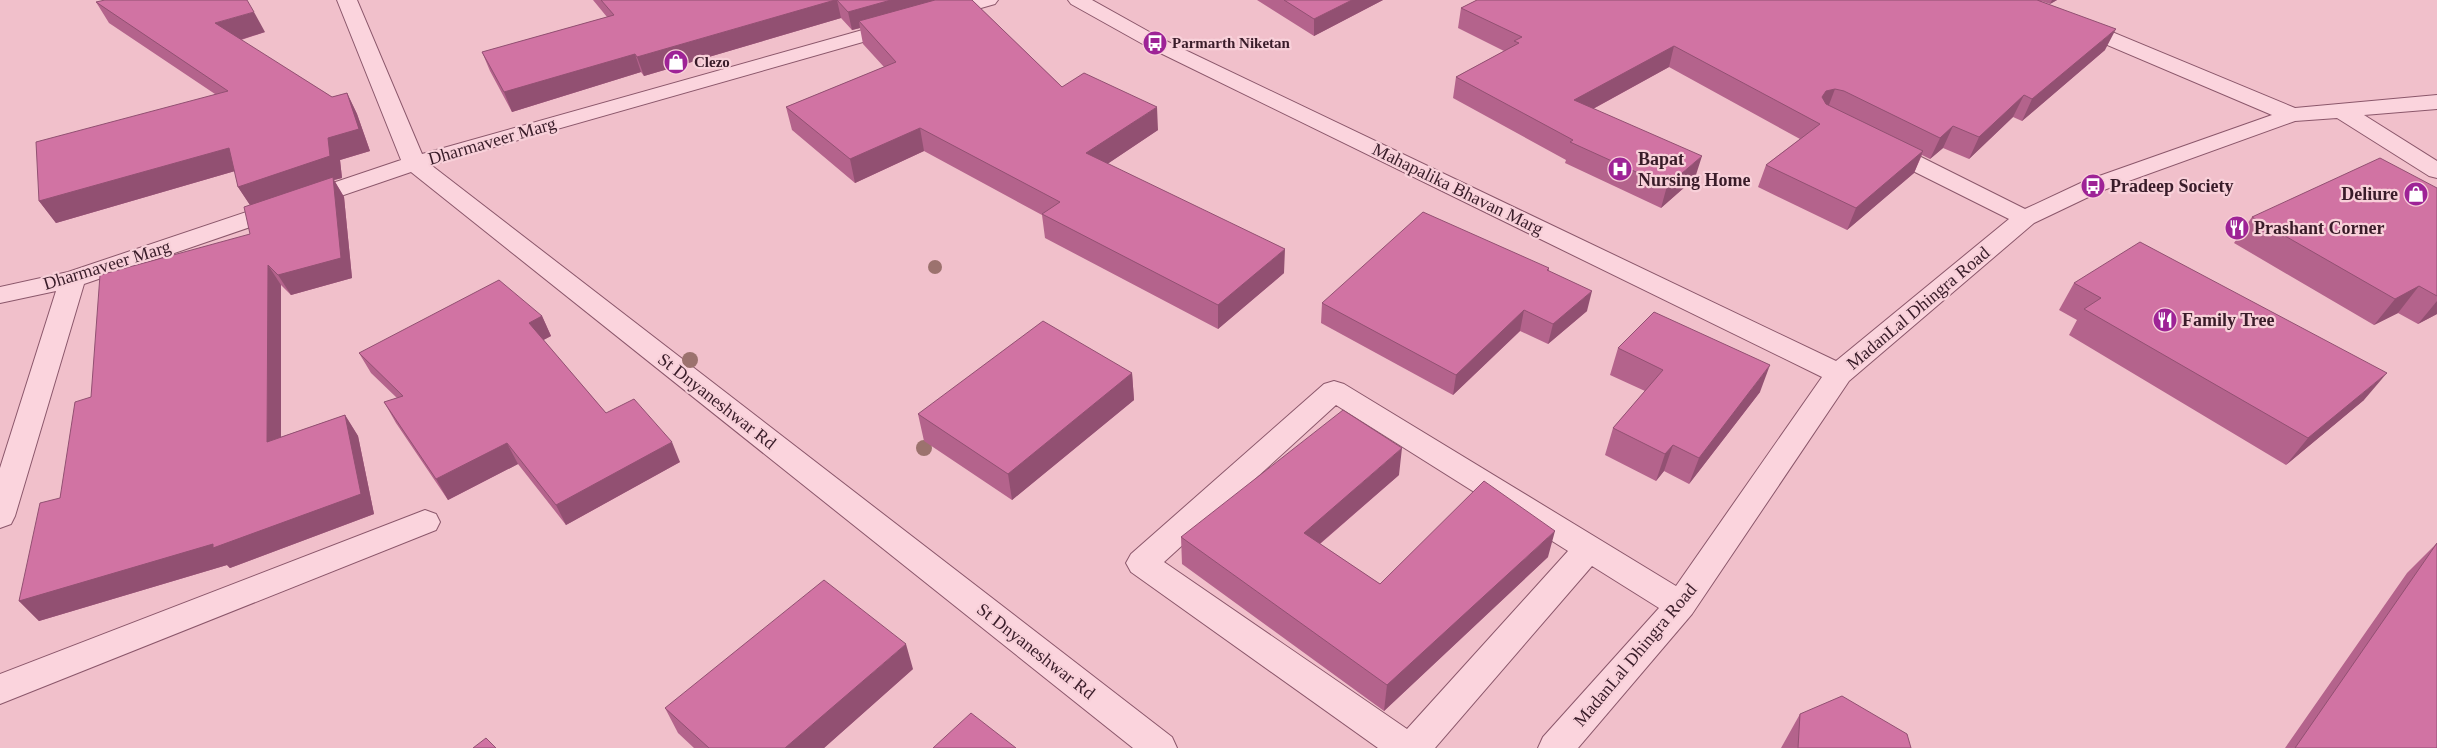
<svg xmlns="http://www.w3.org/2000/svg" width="2437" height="748" font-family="'Times New Roman',serif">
  <rect width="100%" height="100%" fill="#f1c0cb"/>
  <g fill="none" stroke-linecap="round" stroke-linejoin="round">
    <defs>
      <path id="minor" d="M 337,0 L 357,0 L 422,154 L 891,22 L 898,20 L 905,22 L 908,26 L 905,30 L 431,165 L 1172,737 L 1177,748 L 1133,748 L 411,172 L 84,284 L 15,516 L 11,524 L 0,528 L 0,468 L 56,291 L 0,303 L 0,287 L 68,272 L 401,160 Z
        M 966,0 L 998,0 L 995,4 L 939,20 L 932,18 L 929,14 L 932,10 Z
        M 1068,0 L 1092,0 L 1162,39 L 1836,361 L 2009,219 L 1877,153 L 1874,148 L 1877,143 L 1885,141 L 1893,143 L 2025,209 L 2085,181 L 2272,115 L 2011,4 L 2008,0 L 2035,0 L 2295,108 L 2437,95 L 2437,109 L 2364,115 L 2437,161 L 2437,178 L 2429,176 L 2337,118 L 2295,121 L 2101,191 L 2034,223 L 1849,381 L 1692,614 L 1578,748 L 1538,748 L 1543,737 L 1659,608 L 1592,566 L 1435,748 L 1378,748 L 1131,572 L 1126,563 L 1131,554 L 1324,384 L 1334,381 L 1344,384 L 1676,586 L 1822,377 L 1148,47 L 1071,4 ZM 1336,405 L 1568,551 L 1407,729 L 1164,562 Z
        M 425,510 L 436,514 L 440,522 L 436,530 L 0,704 L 0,674 Z"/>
    </defs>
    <use href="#minor" stroke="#8b576b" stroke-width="2"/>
    <use href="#minor" fill="#fbd4dd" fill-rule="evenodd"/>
  </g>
  <g fill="#9c726e">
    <circle cx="935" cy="267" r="7"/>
    <circle cx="690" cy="360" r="8"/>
    <circle cx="924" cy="448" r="8"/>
  </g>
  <path fill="#b4638c" d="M 593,0 L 972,0 L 1062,87 L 1158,130 L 1107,164 L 1284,273 L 1218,329 L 1045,238 L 1042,215 L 924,151 L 855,183 L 792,130 L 786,107 L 884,67 L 863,44 L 860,28 L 852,30 L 841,18 L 644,76 L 641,72 L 512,112 L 490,71 L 482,52 L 607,17 Z
    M 1257,0 L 1383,0 L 1314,36 Z
    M 1477,0 L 2057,0 L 2050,4 L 2041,1 L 2105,50 L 2022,121 L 2013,117 L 1969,159 L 1943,148 L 1930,159 L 1922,155 L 1914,173 L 1847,230 L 1758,187 L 1766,165 L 1800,139 L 1669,67 L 1593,109 L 1695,178 L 1661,208 L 1565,163 L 1566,160 L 1453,98 L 1456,77 L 1504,51 L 1458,28 L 1461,8 Z
    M 96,2 L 265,32 L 241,40 L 332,97 L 347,93 L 357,114 L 370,151 L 340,160 L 342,178 L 334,180 L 344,197 L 352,278 L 291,295 L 281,285 L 281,437 L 345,415 L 358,436 L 374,514 L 230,568 L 227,565 L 39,621 L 19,601 L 60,498 L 91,397 L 250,234 L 250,205 L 238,187 L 235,171 L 56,223 L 39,201 L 215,94 L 109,23 Z
    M 2437,188 L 2437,314 L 2418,324 L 2398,313 L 2374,325 L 2234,243 L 2252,217 Z
    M 1549,268 L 1549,271 L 1587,311 L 1548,344 L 1520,331 L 1453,395 L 1321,323 L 1322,303 Z
    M 2074,283 L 2364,400 L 2286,465 L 2069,335 L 2077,320 L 2059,310 Z
    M 542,316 L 551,336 L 543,340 L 606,413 L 680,462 L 566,525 L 518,464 L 448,500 L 396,423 L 384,402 L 397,398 L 371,373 L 359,353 Z
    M 1618,348 L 1760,392 L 1689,484 L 1664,471 L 1656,481 L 1605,455 L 1613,428 L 1645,391 L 1610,375 Z
    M 1132,373 L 1134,400 L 1012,500 L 924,441 L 918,414 Z
    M 1399,475 L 1320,544 L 1380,584 L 1548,557 L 1384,711 L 1182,564 L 1181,537 Z
    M 2437,543 L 2437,748 L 2285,748 L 2407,573 Z
    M 913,669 L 824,748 L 694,748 L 678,733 L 665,708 Z
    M 1800,714 L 1911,748 L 1781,748 Z"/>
  <path fill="#925072" d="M 835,0 L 837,0 L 841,18 L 644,76 L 637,57 Z
    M 891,0 L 954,0 L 859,21 L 860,28 L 852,30 L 848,12 Z
    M 1352,0 L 1383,0 L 1314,36 L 1314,19 Z
    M 2052,0 L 2057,0 L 2050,4 Z
    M 254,12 L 265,32 L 227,44 L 215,23 Z
    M 2116,29 L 2105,50 L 2022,121 L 2032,99 Z
    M 1674,46 L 1669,67 L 1569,122 L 1574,100 Z
    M 635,54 L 641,72 L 512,112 L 504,92 Z
    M 1835,89 L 1827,110 L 1822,97 L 1826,91 Z
    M 347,93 L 357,114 L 370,151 L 340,160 L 342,178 L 334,180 L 344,197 L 352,278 L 291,295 L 278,275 L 252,208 L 238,187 L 328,138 Z
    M 2024,95 L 2013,117 L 1969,159 L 1979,137 Z
    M 1157,107 L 1158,130 L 1088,177 L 1086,153 Z
    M 1953,126 L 1943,148 L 1930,159 L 1940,138 Z
    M 920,128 L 924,151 L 855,183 L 850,159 Z
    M 229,148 L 242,169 L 56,223 L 39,201 Z
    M 1923,151 L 1914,173 L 1847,230 L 1856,208 Z
    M 1702,156 L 1695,178 L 1661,208 L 1667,186 Z
    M 1285,249 L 1284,273 L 1218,329 L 1218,305 Z
    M 268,265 L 281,285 L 281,462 L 267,442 Z
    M 2419,286 L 2398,313 L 2374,325 L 2395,299 Z
    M 1592,291 L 1587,311 L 1548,344 L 1553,324 Z
    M 2437,301 L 2437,314 L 2418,324 Z
    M 1524,310 L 1520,331 L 1453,395 L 1456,375 Z
    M 542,316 L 551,336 L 538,343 L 529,323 Z
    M 1770,365 L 1760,392 L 1689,484 L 1699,458 Z
    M 1132,373 L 1134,400 L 1012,500 L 1008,474 Z
    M 2387,373 L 2364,400 L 2286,465 L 2308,438 Z
    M 345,415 L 358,436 L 374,514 L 230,568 L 227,565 L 39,621 L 19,601 Z
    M 672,442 L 680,462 L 566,525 L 556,505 Z
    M 507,443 L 518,464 L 448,500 L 436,479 Z
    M 1673,445 L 1664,471 L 1656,481 L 1665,454 Z
    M 1402,448 L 1399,475 L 1302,559 L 1304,533 Z
    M 1555,531 L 1548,557 L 1384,711 L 1387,685 Z
    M 906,644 L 913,669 L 824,748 L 785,748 Z"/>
  <path fill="#d173a3" stroke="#925072" d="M 105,0 L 247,0 L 254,12 L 215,23 L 332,97 L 347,93 L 359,129 L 328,138 L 330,156 L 238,187 L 229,148 L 39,201 L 36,142 L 228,91 L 96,2 Z
    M 601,0 L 835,0 L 637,57 L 635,54 L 504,92 L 482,52 L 614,15 Z
    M 837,0 L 891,0 L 848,12 Z
    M 935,0 L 972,0 L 1062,87 L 1084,73 L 1157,107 L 1086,153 L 1285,249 L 1218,305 L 1042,214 L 1060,202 L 920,128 L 850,159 L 786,107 L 896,62 L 859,21 Z
    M 1284,0 L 1352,0 L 1314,19 Z
    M 1477,0 L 2037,0 L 2116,29 L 2032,99 L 2024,95 L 1979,137 L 1953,126 L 1940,138 L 1844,91 L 1835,89 L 1826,91 L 1822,97 L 1826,104 L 1923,151 L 1856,208 L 1766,165 L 1820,124 L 1674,46 L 1574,100 L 1702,156 L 1667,186 L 1570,142 L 1573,140 L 1456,77 L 1519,43 L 1514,41 L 1522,37 L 1461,8 Z
    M 2380,158 L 2437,188 L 2437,296 L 2419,286 L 2395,299 L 2252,217 Z
    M 333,177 L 341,258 L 278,275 L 268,265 L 267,442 L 345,415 L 361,494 L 213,548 L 213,544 L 19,601 L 40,503 L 60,498 L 75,402 L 91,397 L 100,275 L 250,234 L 244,207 Z
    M 1423,212 L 1549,268 L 1547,270 L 1592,291 L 1553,324 L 1524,310 L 1456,375 L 1322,303 Z
    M 2140,242 L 2387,373 L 2308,438 L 2084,309 L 2101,298 L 2074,283 Z
    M 499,280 L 542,316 L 529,323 L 606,413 L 634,399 L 672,442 L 556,505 L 507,443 L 436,479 L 384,402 L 403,396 L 359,353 Z
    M 1654,312 L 1770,365 L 1699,458 L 1673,445 L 1665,454 L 1613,428 L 1663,370 L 1618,348 Z
    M 1043,321 L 1132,373 L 1008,474 L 918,414 Z
    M 1343,410 L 1402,448 L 1304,533 L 1380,584 L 1484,481 L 1555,531 L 1387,685 L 1181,537 Z
    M 2437,543 L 2437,748 L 2295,748 Z
    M 824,580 L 906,644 L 785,748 L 709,748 L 665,708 Z
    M 1842,696 L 1907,734 L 1911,748 L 1798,748 L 1800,714 Z
    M 971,713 L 1016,748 L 933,748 Z
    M 486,738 L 496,748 L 473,748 Z"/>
  <defs>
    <symbol id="bus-disc" viewBox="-11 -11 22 22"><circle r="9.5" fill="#9e2396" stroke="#f8d0d9"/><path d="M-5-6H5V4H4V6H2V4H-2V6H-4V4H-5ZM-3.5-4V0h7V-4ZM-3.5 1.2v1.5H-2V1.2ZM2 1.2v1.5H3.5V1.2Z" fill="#fff"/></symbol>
    <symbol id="shop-disc" viewBox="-11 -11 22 22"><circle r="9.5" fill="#9e2396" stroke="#f8d0d9"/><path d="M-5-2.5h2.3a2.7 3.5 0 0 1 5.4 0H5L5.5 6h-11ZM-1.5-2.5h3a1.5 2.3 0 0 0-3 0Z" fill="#fff"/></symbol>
    <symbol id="hospital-disc" viewBox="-11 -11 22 22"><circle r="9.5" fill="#9e2396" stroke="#f8d0d9"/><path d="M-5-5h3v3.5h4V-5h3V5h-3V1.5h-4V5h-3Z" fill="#fff"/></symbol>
    <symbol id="restaurant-disc" viewBox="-11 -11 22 22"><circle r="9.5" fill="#9e2396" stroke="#f8d0d9"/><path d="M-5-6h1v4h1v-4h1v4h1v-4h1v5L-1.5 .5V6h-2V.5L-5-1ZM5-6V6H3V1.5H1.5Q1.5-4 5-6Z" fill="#fff"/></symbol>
  </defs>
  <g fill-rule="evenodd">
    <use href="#bus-disc" x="1141" y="29" width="28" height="28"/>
    <use href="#shop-disc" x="662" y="48" width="28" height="28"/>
    <use href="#hospital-disc" x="1606" y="155" width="28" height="28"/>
    <use href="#bus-disc" x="2079" y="172" width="28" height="28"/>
    <use href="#shop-disc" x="2402" y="180" width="28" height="28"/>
    <use href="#restaurant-disc" x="2223" y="214" width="28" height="28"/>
    <use href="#restaurant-disc" x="2151" y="306" width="28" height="28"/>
  </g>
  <g text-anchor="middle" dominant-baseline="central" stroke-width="4.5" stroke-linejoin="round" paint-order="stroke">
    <g font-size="15" font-weight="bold" fill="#391c29" stroke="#f8d0d9" text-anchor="start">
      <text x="1172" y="43">Parmarth Niketan</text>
      <text x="694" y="62">Clezo</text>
    </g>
    <g font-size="18" fill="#391c29" stroke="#f8d0d9">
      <text transform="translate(492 141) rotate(-16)">Dharmaveer Marg</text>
      <text transform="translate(1458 189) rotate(26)">Mahapalika Bhavan Marg</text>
      <text transform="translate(107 265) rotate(-17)">Dharmaveer Marg</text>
      <text transform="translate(1918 308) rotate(-40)">MadanLal Dhingra Road</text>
      <text transform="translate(717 401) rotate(38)">St Dnyaneshwar Rd</text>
      <text transform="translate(1036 651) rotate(38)">St Dnyaneshwar Rd</text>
      <text transform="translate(1635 655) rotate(-50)">MadanLal Dhingra Road</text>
    </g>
    <g font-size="18" font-weight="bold" fill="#391c29" stroke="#f8d0d9" text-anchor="start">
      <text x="1638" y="159">Bapat<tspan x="1638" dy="21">Nursing Home</tspan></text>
      <text x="2110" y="186">Pradeep Society</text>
      <text x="2398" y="194" text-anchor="end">Deliure</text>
      <text x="2254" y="228">Prashant Corner</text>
      <text x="2182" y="320">Family Tree</text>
    </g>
  </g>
</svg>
